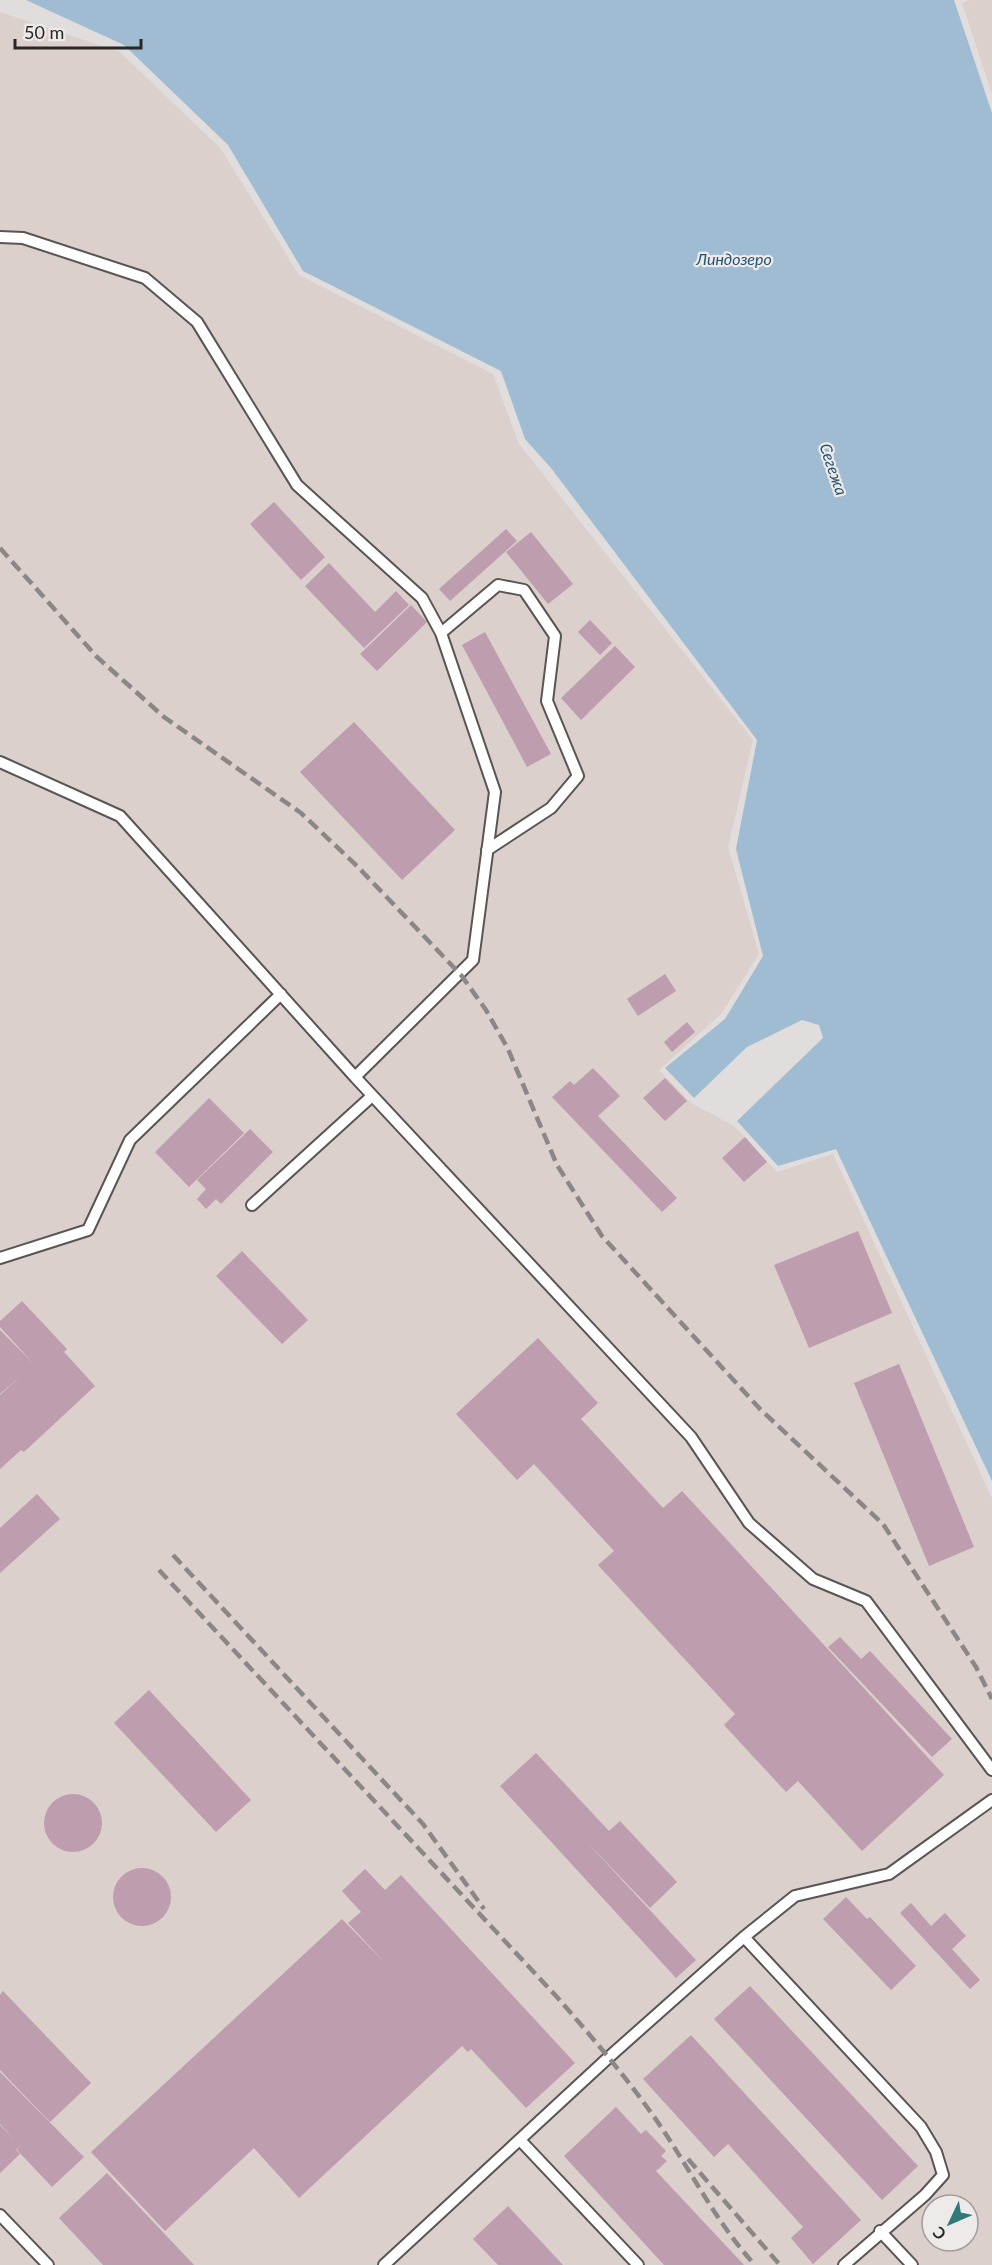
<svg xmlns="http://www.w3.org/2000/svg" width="992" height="2265" font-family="Lato,sans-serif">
  <rect width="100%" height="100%" fill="#e1dddc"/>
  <path fill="#dbd0cc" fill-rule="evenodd" d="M 970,0 L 992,0 L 992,94 L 962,3 Z
    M 0,12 L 120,52 L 221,149 L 299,275 L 493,374 L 519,444 L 753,740 L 728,847 L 759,954 L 721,1014 L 659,1070 L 691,1103 L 734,1126 L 777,1172 L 833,1154 L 992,1498 L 992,2265 L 0,2265 ZM 932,2205 L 968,2205 L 968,2241 L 932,2241 Z"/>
  <path fill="#a0bcd2" d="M 26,0 L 954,0 L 992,113 L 992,1481 L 836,1149 L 778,1166 L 737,1121 L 823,1038 L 819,1025 L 802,1020 L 747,1047 L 694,1098 L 665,1068 L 725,1019 L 763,956 L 736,849 L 757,740 L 551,468 L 525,439 L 501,371 L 303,271 L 228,145 L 124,45 Z"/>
  <path fill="#bd9dae" d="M 274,502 L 325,557 L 301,580 L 250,524 Z
    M 506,529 L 517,541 L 450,601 L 439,589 Z
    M 531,532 L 573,584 L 548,604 L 506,552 Z
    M 329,563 L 375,612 L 396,591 L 409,605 L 364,648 L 305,586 Z
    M 411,605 L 427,622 L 377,671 L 360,654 Z
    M 590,620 L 612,643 L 600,655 L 578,632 Z
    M 485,632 L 551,754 L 527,767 L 462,645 Z
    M 615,646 L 635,667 L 581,720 L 561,698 Z
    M 354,722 L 455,830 L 402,880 L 300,772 Z
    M 665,974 L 676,991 L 638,1016 L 627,999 Z
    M 687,1022 L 695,1032 L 672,1052 L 664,1042 Z
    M 593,1068 L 620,1096 L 598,1116 L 677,1198 L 662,1212 L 552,1097 L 570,1081 L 574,1085 Z
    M 665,1078 L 687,1101 L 665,1121 L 643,1098 Z
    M 209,1098 L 244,1133 L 189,1187 L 155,1152 Z
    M 250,1129 L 273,1152 L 221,1204 L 216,1199 L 206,1209 L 197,1199 L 206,1189 L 197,1180 Z
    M 745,1137 L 767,1162 L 744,1182 L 722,1158 Z
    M 858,1231 L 892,1313 L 809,1348 L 774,1265 Z
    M 242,1251 L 308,1320 L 282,1344 L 216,1276 Z
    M 22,1301 L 67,1349 L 64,1352 L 95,1386 L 24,1452 L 21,1450 L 0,1469 L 0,1395 L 23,1374 L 0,1394 L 0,1330 L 34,1364 L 0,1327 L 0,1321 Z
    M 538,1338 L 598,1403 L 581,1419 L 663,1508 L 682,1491 L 944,1775 L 862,1851 L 798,1781 L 786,1792 L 724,1725 L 735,1714 L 598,1565 L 614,1551 L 534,1464 L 517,1480 L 456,1414 Z
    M 899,1364 L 974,1547 L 929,1566 L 854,1383 Z
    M 37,1494 L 60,1519 L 0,1573 L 0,1528 Z
    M 840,1637 L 861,1659 L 870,1651 L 952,1739 L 932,1757 L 828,1647 Z
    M 149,1690 L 251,1800 L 216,1832 L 114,1723 Z
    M 536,1753 L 609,1831 L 620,1821 L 677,1882 L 650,1908 L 584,1839 L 696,1960 L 676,1978 L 500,1786 Z
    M44 1823a29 29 0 1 1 58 0a29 29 0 1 1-58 0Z
    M113 1897a29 29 0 1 1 58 0a29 29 0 1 1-58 0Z
    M 365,1869 L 385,1890 L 401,1875 L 575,2063 L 526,2108 L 471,2049 L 468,2052 L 462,2046 L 299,2198 L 254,2148 L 165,2231 L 91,2152 L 342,1919 L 387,1965 L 348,1923 L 361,1912 L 342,1891 Z
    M 846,1897 L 867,1919 L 870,1917 L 916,1966 L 891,1990 L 823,1919 Z
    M 911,1903 L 931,1926 L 945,1913 L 966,1936 L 952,1949 L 980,1980 L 970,1989 L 900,1913 Z
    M 750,1986 L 918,2166 L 882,2200 L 714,2019 Z
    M 3,1991 L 91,2083 L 50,2122 L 0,2070 L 0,1995 Z
    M 691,2035 L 861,2220 L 813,2264 L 791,2238 L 803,2227 L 728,2144 L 714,2157 L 643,2079 Z
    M 0,2072 L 84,2157 L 52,2187 L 17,2150 L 20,2146 L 16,2150 L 20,2154 L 0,2173 L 0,2125 L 15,2140 L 0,2124 Z
    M 616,2107 L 641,2134 L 646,2130 L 666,2151 L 661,2156 L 667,2161 L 656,2171 L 744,2265 L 664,2265 L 564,2156 Z
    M 107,2173 L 194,2265 L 103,2265 L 59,2218 Z
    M 508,2206 L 563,2265 L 498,2265 L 473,2239 Z"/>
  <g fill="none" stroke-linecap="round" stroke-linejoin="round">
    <defs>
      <path id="lane" d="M 0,237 L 23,238 L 145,278 L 197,322 L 297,485 L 422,598 L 441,633 L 495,792 L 473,960 L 355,1077 L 120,816 L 0,762
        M 441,633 L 498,585 L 524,590 L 555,636 L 547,701 L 578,776 L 551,808 L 487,850
        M 355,1077 L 691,1437 L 749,1523 L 813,1579 L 866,1601 L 992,1770
        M 252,1205 L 372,1096
        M 0,1258 L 88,1230 L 130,1140 L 281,994
        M 744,1937 L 795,1896 L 889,1874 L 992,1800
        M 520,2140 L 638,2265
        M 0,2215 L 48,2265
        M 880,2231 L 912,2265
        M 384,2265 L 609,2057 L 744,1937 L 921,2127 L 936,2152 L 943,2175 L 925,2195 L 844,2265"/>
    </defs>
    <use href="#lane" stroke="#585553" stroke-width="14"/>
    <use href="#lane" stroke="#fff" stroke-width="10"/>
    <path stroke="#8a8786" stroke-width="4.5" stroke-dasharray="12 6" stroke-linecap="butt" d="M 0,548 L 97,657 L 164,717 L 301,813 L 357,866 L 461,975 L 486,1010 L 508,1049 L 557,1165 L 602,1236 L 760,1409 L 883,1524 L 976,1667 L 992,1699
      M 173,1555 L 423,1824 L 484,1909
      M 159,1570 L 557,1997 C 590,2035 623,2073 652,2114 C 688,2164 713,2219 755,2265
      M 688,2159 L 780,2265"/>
  </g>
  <g text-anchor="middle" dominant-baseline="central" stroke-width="4.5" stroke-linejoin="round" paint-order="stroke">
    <g font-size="16" font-style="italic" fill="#245272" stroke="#eeeae9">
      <text x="734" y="258">Линдозеро</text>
      <text transform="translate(834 469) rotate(71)">Сегежа</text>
    </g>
  </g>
  <g transform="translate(950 2223) rotate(226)"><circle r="28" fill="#eeeae9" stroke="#9f9c9b" stroke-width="1.5"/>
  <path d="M0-4.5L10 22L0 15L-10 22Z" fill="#2f7979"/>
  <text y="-9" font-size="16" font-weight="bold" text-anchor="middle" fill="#282726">С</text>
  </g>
  <path d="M15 39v9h126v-9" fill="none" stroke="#282726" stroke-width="3"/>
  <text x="24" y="39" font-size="18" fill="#282726" stroke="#eeeae9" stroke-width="4.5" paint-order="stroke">50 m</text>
</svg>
